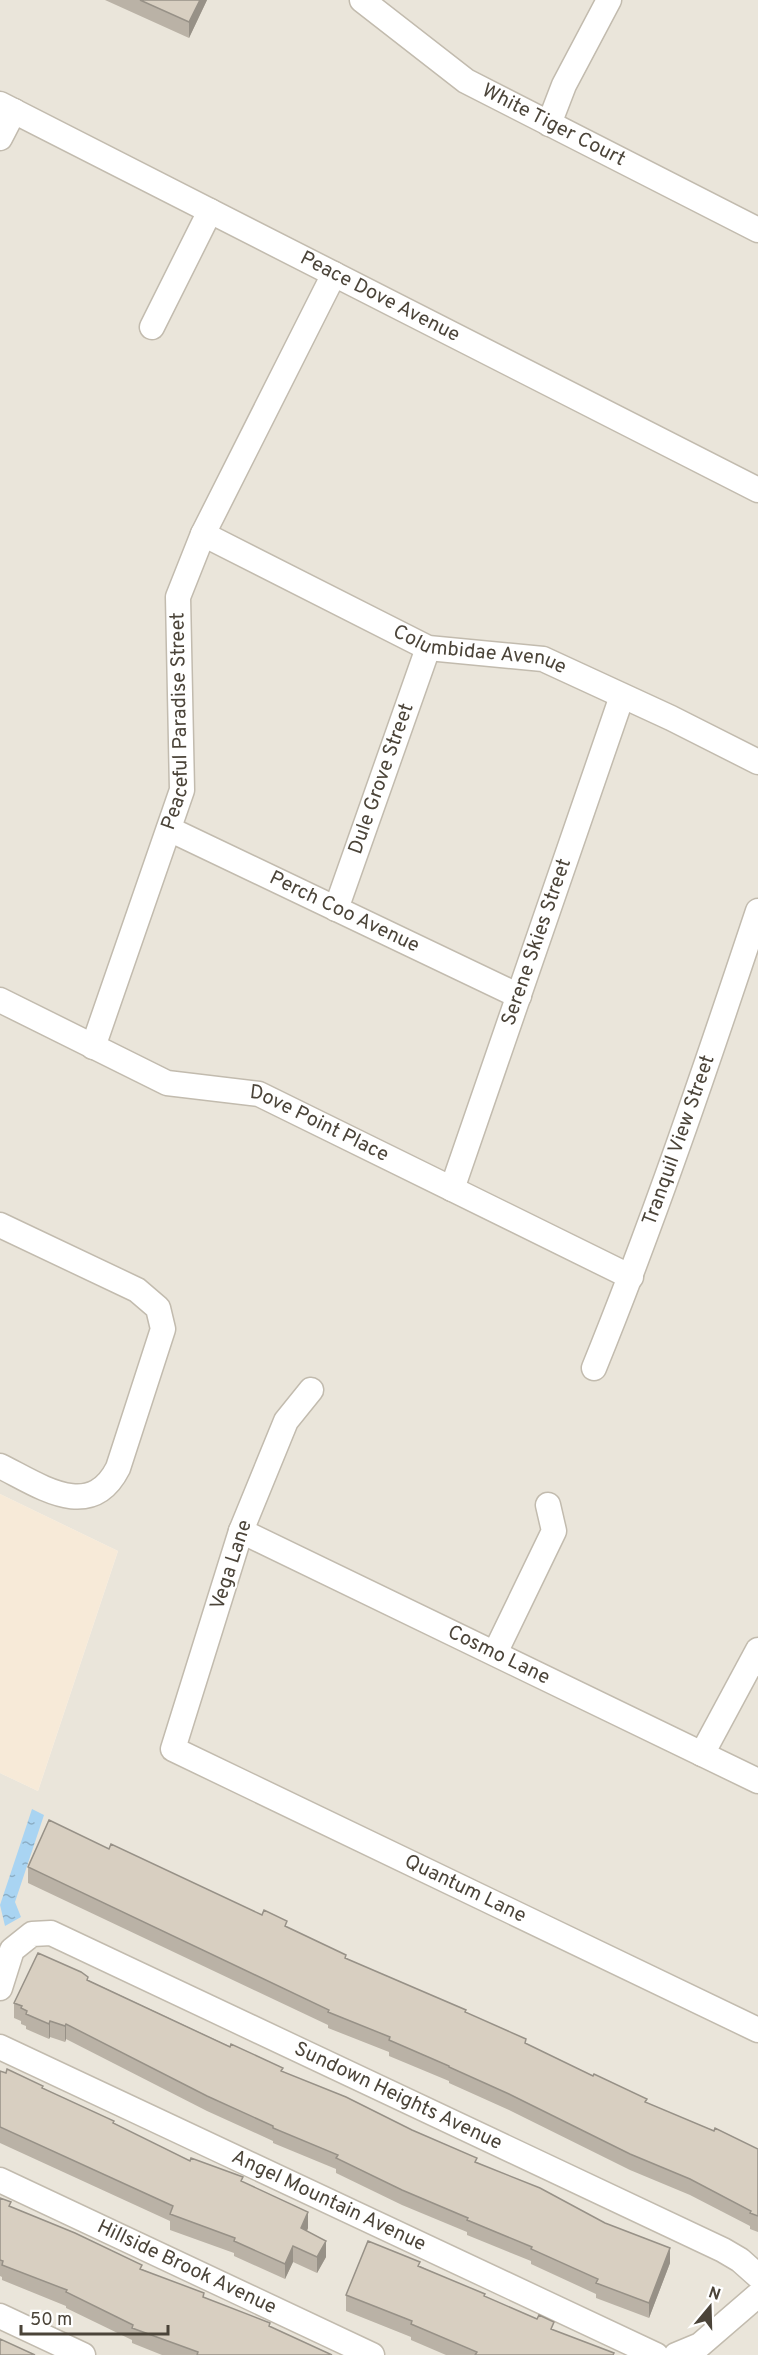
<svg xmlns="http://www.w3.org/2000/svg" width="758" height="2355" font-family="Overpass,sans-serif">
  <defs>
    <pattern id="water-ripples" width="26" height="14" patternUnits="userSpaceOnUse" patternTransform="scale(1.5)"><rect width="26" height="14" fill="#a9d4f2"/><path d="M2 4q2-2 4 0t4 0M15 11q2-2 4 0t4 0" fill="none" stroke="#8caec5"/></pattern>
  </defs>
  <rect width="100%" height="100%" fill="#f6f3ec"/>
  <path fill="#eae5da" d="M 0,0 L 758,0 L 758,2355 L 0,2355 L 0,1773 L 38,1791 L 118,1551 L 0,1494 Z"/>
  <path fill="#f7ead8" d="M 0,1494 L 118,1551 L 38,1791 L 0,1773 Z"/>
  <path fill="url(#water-ripples)" d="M 32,1809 L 44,1815 L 15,1902 L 21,1917 L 5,1926 L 0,1905 Z"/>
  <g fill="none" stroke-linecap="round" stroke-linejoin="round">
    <defs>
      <g id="minor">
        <path id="s1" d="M 362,0 L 466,81 L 758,230"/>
        <path id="s2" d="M 0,104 L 758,490"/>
        <path d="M 549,124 L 564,85 L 609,0"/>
        <path d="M 0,138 L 14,111"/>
        <path d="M 152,327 L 210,211"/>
        <path id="s3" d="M 203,534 L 428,648 L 543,659 L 671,718 L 758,762"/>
        <path id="s4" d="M 169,829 L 519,996"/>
        <path id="s5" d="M 336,909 L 428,648"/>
        <path id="s6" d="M 0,1000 L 167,1083 L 259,1094 L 631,1277"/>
        <path id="s7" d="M 93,1047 L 182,790 L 178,597 L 203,534 L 334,274"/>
        <path id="s8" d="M 452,1189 L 622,696"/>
        <path d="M 0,1225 L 137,1290 L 158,1308 L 163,1329 L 118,1468 C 90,1523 39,1485 0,1466"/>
        <path id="s9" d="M 594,1368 C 655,1218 707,1064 758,911"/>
        <path id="s10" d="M 311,1390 L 286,1421 L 241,1531 L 173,1749 L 758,2030"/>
        <path id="s11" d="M 241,1531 L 758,1781"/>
        <path d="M 495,1653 L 554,1531 L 548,1505"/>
        <path d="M 702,1754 L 758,1650"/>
        <path id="s12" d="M 0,1988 L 12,1950 L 32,1934 L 51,1933 L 723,2250 L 740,2260 L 758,2276"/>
        <path id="s13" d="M 0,2047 L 656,2355"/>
        <path id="s14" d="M 0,2180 L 372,2355"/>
        <path d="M 0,2316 L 83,2355"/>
        <path d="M 676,2355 L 700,2345 L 758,2295"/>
      </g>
    </defs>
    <use href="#minor" stroke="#c2bbae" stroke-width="27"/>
    <use href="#minor" stroke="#fff" stroke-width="24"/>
  </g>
  <path fill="#bab2a6" d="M 105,0 L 207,0 L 189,38 Z
    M 109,1849 L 262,1915 L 346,1958 L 466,2013 L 526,2044 L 647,2103 L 758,2149 L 758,2232 L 750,2229 L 750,2226 L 690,2195 L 630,2170 L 509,2110 L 449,2083 L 449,2081 L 389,2056 L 389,2052 L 328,2028 L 328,2025 L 28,1883 L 28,1867 Z
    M 88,1980 L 477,2162 L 670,2263 L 649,2318 L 596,2298 L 596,2294 L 531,2264 L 531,2261 L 467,2235 L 467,2232 L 402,2205 L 336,2173 L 336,2169 L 273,2143 L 273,2141 L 207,2111 L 66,2039 L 65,2042 L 50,2037 L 49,2039 L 26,2029 L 26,2026 L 21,2024 L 21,2021 L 14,2018 L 14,2003 Z
    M 0,2071 L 43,2088 L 114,2124 L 190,2161 L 243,2182 L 308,2228 L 307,2231 L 326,2257 L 317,2273 L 293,2262 L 285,2279 L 234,2256 L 234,2253 L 170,2230 L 170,2221 L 0,2143 Z
    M 0,2198 L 11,2207 L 142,2269 L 332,2355 L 162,2355 L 132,2343 L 132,2340 L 66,2308 L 66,2306 L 2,2280 L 2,2277 L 0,2276 Z
    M 420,2266 L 554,2330 L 614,2355 L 446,2355 L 411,2340 L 411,2337 L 346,2311 L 346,2295 Z"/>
  <path fill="#979187" d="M 200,0 L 207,0 L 189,38 L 189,22 Z
    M 50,2021 L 50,2037 L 49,2039 L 49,2024 Z
    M 66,2024 L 66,2039 L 65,2042 L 65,2026 Z
    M 308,2212 L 308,2228 L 301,2244 L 301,2228 Z
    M 326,2241 L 326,2257 L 317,2273 L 317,2257 Z
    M 293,2246 L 293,2262 L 285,2279 L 285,2264 Z
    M 670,2248 L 670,2263 L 649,2318 L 649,2303 Z"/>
  <path fill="#d8cfc1" stroke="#979187" stroke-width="1.5" d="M 140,0 L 200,0 L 189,22 Z
    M 49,1820 L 109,1849 L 111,1844 L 262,1915 L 264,1910 L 287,1921 L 285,1926 L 346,1955 L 345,1958 L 466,2010 L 465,2012 L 526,2039 L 525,2043 L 593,2076 L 594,2074 L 647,2099 L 645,2102 L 714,2131 L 715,2128 L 758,2149 L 758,2216 L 750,2213 L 751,2211 L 690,2179 L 630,2154 L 509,2094 L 449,2067 L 449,2066 L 389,2040 L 390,2037 L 328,2012 L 329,2010 L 28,1867 Z
    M 38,1953 L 81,1972 L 88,1977 L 87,1980 L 230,2047 L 231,2044 L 283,2068 L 281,2071 L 346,2097 L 412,2130 L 477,2158 L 475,2162 L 540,2188 L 605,2223 L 670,2248 L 649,2303 L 596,2283 L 598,2279 L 531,2249 L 532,2247 L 467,2220 L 468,2218 L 402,2190 L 336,2158 L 338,2155 L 273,2128 L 273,2126 L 207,2096 L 66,2024 L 65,2026 L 50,2021 L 49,2024 L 26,2014 L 27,2011 L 21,2008 L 22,2006 L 14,2003 Z
    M 7,2069 L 43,2086 L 42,2088 L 114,2121 L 113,2123 L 190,2161 L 191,2158 L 243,2177 L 241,2181 L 308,2212 L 301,2228 L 326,2241 L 317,2257 L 293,2246 L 285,2264 L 234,2241 L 235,2238 L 170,2214 L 173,2206 L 0,2127 L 0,2071 L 6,2073 Z
    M 0,2198 L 11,2202 L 9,2206 L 75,2233 L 142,2265 L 140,2269 L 204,2293 L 203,2297 L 270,2323 L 269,2326 L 332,2355 L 197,2355 L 198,2352 L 132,2328 L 133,2325 L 66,2292 L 67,2290 L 2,2265 L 3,2261 L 0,2260 Z
    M 368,2241 L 420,2262 L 418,2266 L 485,2294 L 484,2296 L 537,2319 L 539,2315 L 554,2322 L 551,2329 L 614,2353 L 613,2355 L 475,2355 L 477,2352 L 411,2324 L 412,2321 L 346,2295 Z
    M 0,2339 L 35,2355 L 0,2355 Z"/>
  <g text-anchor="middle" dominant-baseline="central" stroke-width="4.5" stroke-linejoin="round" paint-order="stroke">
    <g font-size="20" fill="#4b4439" stroke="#fff">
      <text stroke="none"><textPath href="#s1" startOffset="230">White Tiger Court</textPath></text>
      <text stroke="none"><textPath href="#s2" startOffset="426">Peace Dove Avenue</textPath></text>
      <text stroke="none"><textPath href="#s3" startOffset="303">Columbidae Avenue</textPath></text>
      <text stroke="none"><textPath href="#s7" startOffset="340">Peaceful Paradise Street</textPath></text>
      <text stroke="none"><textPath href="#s5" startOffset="138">Dule Grove Street</textPath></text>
      <text stroke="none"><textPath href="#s4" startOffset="194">Perch Coo Avenue</textPath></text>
      <text stroke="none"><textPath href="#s8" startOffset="261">Serene Skies Street</textPath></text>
      <text stroke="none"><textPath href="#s6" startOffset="346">Dove Point Place</textPath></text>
      <text stroke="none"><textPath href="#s9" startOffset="243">Tranquil View Street</textPath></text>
      <text transform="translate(232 1565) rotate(-72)">Vega Lane</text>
      <text stroke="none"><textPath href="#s11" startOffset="286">Cosmo Lane</textPath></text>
      <text stroke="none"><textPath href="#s10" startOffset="711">Quantum Lane</textPath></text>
      <text stroke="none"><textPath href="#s12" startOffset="468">Sundown Heights Avenue</textPath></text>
      <text stroke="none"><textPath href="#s13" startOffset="363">Angel Mountain Avenue</textPath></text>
      <text stroke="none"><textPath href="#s14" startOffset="206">Hillside Brook Avenue</textPath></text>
    </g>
  </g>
  <g transform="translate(710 2307) rotate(19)" stroke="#ffffff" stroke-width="4.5" paint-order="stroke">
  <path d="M0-4.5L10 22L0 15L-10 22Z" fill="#4b4439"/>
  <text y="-9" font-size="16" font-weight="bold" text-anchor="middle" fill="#4b4439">N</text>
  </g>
  <path d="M21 2325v9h147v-9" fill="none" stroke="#4b4439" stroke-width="3"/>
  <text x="30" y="2325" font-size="18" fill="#4b4439" stroke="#ffffff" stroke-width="4.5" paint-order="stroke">50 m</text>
</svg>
